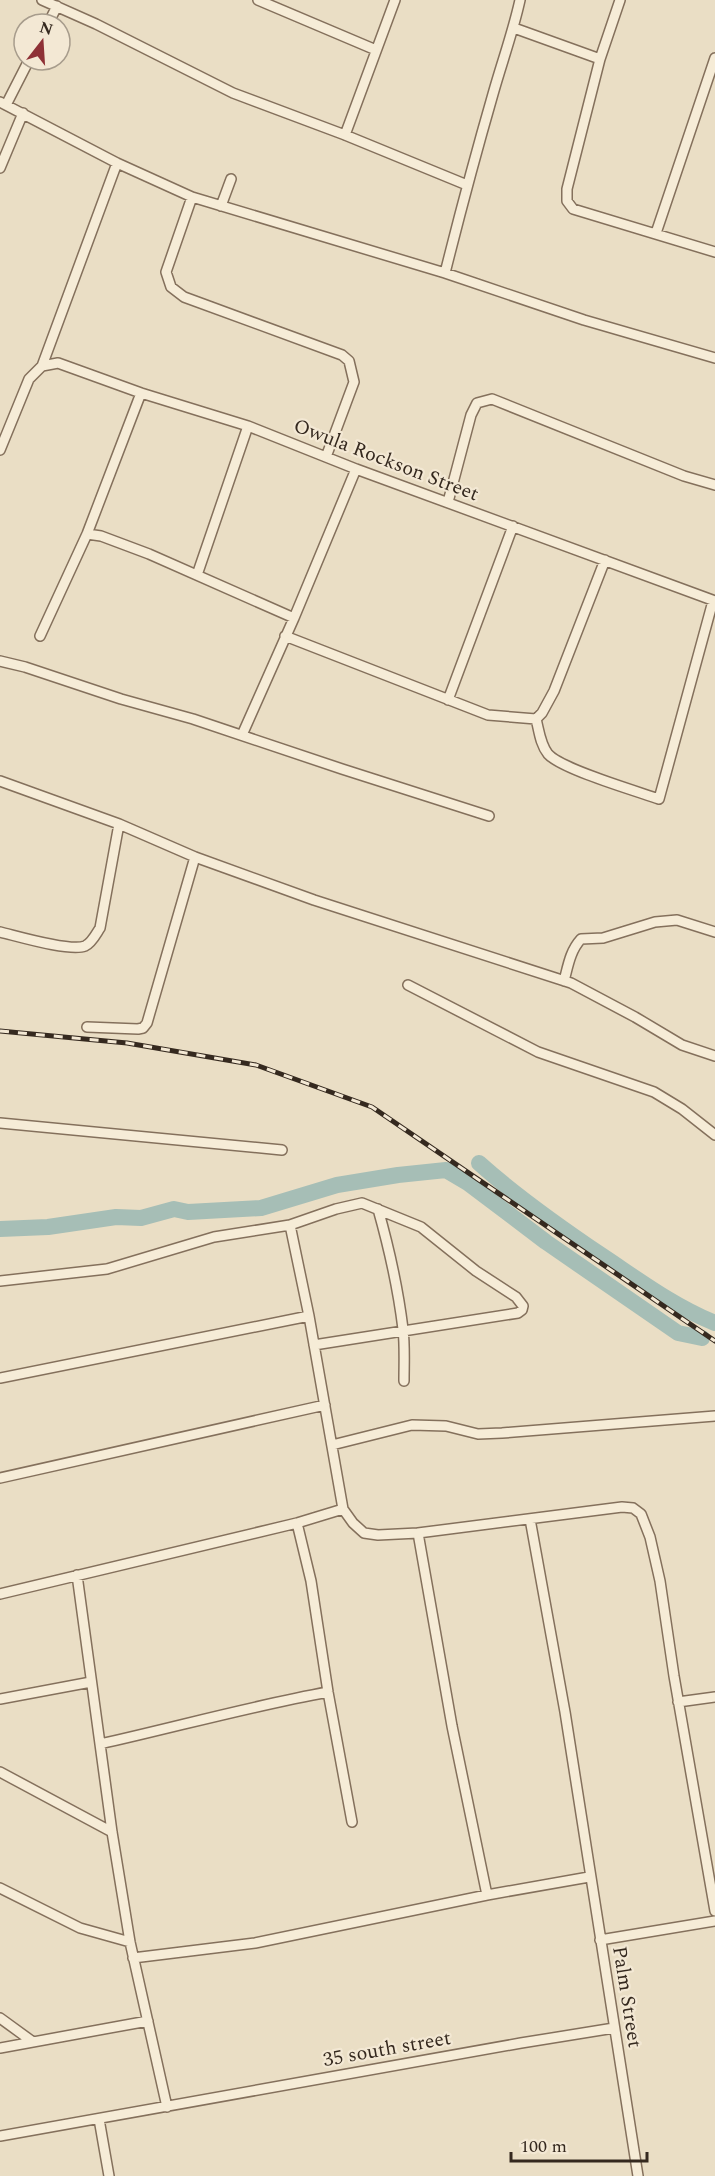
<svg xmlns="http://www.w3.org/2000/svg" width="715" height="2176" font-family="Spectral,serif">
  <rect width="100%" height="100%" fill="#eadec5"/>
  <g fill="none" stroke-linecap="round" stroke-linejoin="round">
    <path stroke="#a6beb6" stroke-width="16" d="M 479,1163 C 518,1198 561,1228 604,1257 C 640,1281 675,1307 715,1323
      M 0,1229 L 48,1227 L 116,1217 L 141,1218 L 174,1209 L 188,1212 L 261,1208 L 337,1185 L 398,1175 L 446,1170 L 468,1183 L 546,1242 L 678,1333 L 702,1338"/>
    <defs>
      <path id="street" d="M 42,0 L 96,24 L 233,93 L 345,135 L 467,185
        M 258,0 L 376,50
        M 620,0 L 600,59 L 567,189 L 567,201 L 573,209 L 715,252
        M 48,24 L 57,6
        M 514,28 L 600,59
        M 0,102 L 117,163 L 192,197 L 445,273 L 584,320 L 715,358
        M 6,105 L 29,60
        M 345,135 L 395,0
        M 0,168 L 23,113
        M 192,197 L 166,272 L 171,287 L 184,297 L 342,355 L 349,361 L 354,382 L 326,457
        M 221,206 L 231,179
        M 656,233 L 715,58
        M 445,273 C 460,213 476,153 493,94 C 502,62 513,32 520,0
        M 42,366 L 58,363 L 141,393 L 248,426 L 356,469 L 715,601
        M 0,450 L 29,379 L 42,366 L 117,163
        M 448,502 L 471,415 L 477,403 L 492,399 L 684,476 L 715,485
        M 87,534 L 101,536 L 149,554 L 294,618
        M 197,575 L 248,426
        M 40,636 L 87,534 L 141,393
        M 285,636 L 488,715 L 536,719 L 542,713 L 554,691 L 605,560
        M 0,661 L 25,667 L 121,699 L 193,719 L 342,769 L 489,816
        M 448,700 L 513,526
        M 536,719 C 539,730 540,744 548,754 C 561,769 636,791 659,799 L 713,601
        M 242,735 L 294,618 L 356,469
        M 0,781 L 119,824 L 195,857 L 314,900 L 571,983 L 635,1017 L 682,1045 L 715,1056
        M 0,932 C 17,936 70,952 85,946 C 92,943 96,934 100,928 L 119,824
        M 564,981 C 568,966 570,951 581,939 L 603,938 L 655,922 L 677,920 L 715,932
        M 408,985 L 538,1052 L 654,1092 L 682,1109 L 715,1135
        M 87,1027 L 138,1029 L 143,1028 L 147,1023 L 195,857
        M 0,1123 L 282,1150
        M 378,1209 C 389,1248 398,1288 403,1329 C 405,1346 404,1364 404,1381
        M 290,1225 L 309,1316 L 343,1509 L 353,1523 L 364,1533 L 378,1535 L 418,1533 L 622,1507 L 633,1508 L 641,1514 L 650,1537 L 660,1581 L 674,1676 L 715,1911
        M 0,1281 L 107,1269 L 214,1237 L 290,1225 L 336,1209 L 362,1203 L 421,1227 L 476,1271 L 516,1297 L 523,1306 L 522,1310 L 518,1313 L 314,1345
        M 0,1378 L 309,1316
        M 332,1445 L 412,1425 L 446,1426 L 478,1434 L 502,1433 L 715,1416
        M 0,1478 L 325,1405
        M 530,1519 L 565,1712 L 638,2176
        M 297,1523 L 311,1581 L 328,1692 L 352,1822
        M 418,1533 L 452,1726 L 487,1895
        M 77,1575 L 112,1832 L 130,1942 L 167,2107
        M 0,1594 L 297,1523 L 343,1509
        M 0,1699 L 91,1682
        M 678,1702 L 715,1697
        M 100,1744 C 176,1727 251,1706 328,1692
        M 0,1772 L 112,1832
        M 0,1888 L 80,1928 L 130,1942
        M 600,1940 L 715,1921
        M 133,1958 L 255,1943 L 487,1895 L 589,1877
        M 0,2018 L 33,2042
        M 0,2048 L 148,2021
        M 99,2119 L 109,2176
        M 0,2136 L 521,2043 L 614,2028"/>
    </defs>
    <use href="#street" stroke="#84705c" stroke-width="12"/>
    <use href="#street" stroke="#f6ecd7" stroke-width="9"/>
    <defs>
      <path id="rail" d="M 0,1031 L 127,1043 L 256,1065 L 372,1107 L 715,1341"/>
    </defs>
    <use href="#rail" stroke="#35291f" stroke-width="5"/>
    <use href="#rail" stroke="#f3e8d4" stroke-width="3" stroke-dasharray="9" stroke-linecap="butt"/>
  </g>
  <g text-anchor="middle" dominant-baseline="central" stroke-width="4.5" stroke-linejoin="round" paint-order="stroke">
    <g font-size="20" fill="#35291f" stroke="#f3e8d4">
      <text transform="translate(386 460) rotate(21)">Owula Rockson Street</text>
      <text transform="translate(627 1997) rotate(81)">Palm Street</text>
      <text transform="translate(387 2049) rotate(-10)">35 south street</text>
    </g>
  </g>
  <g transform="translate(42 42) rotate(17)"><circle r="28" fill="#f3e8d4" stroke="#a79c8c" stroke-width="1.5"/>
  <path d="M0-4.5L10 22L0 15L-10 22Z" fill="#8e3136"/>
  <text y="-9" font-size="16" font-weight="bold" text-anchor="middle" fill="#35291f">N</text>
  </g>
  <path d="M511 2152v9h136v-9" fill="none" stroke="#35291f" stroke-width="3"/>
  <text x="520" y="2152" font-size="18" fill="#35291f" stroke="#f3e8d4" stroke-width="4.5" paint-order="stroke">100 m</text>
</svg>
